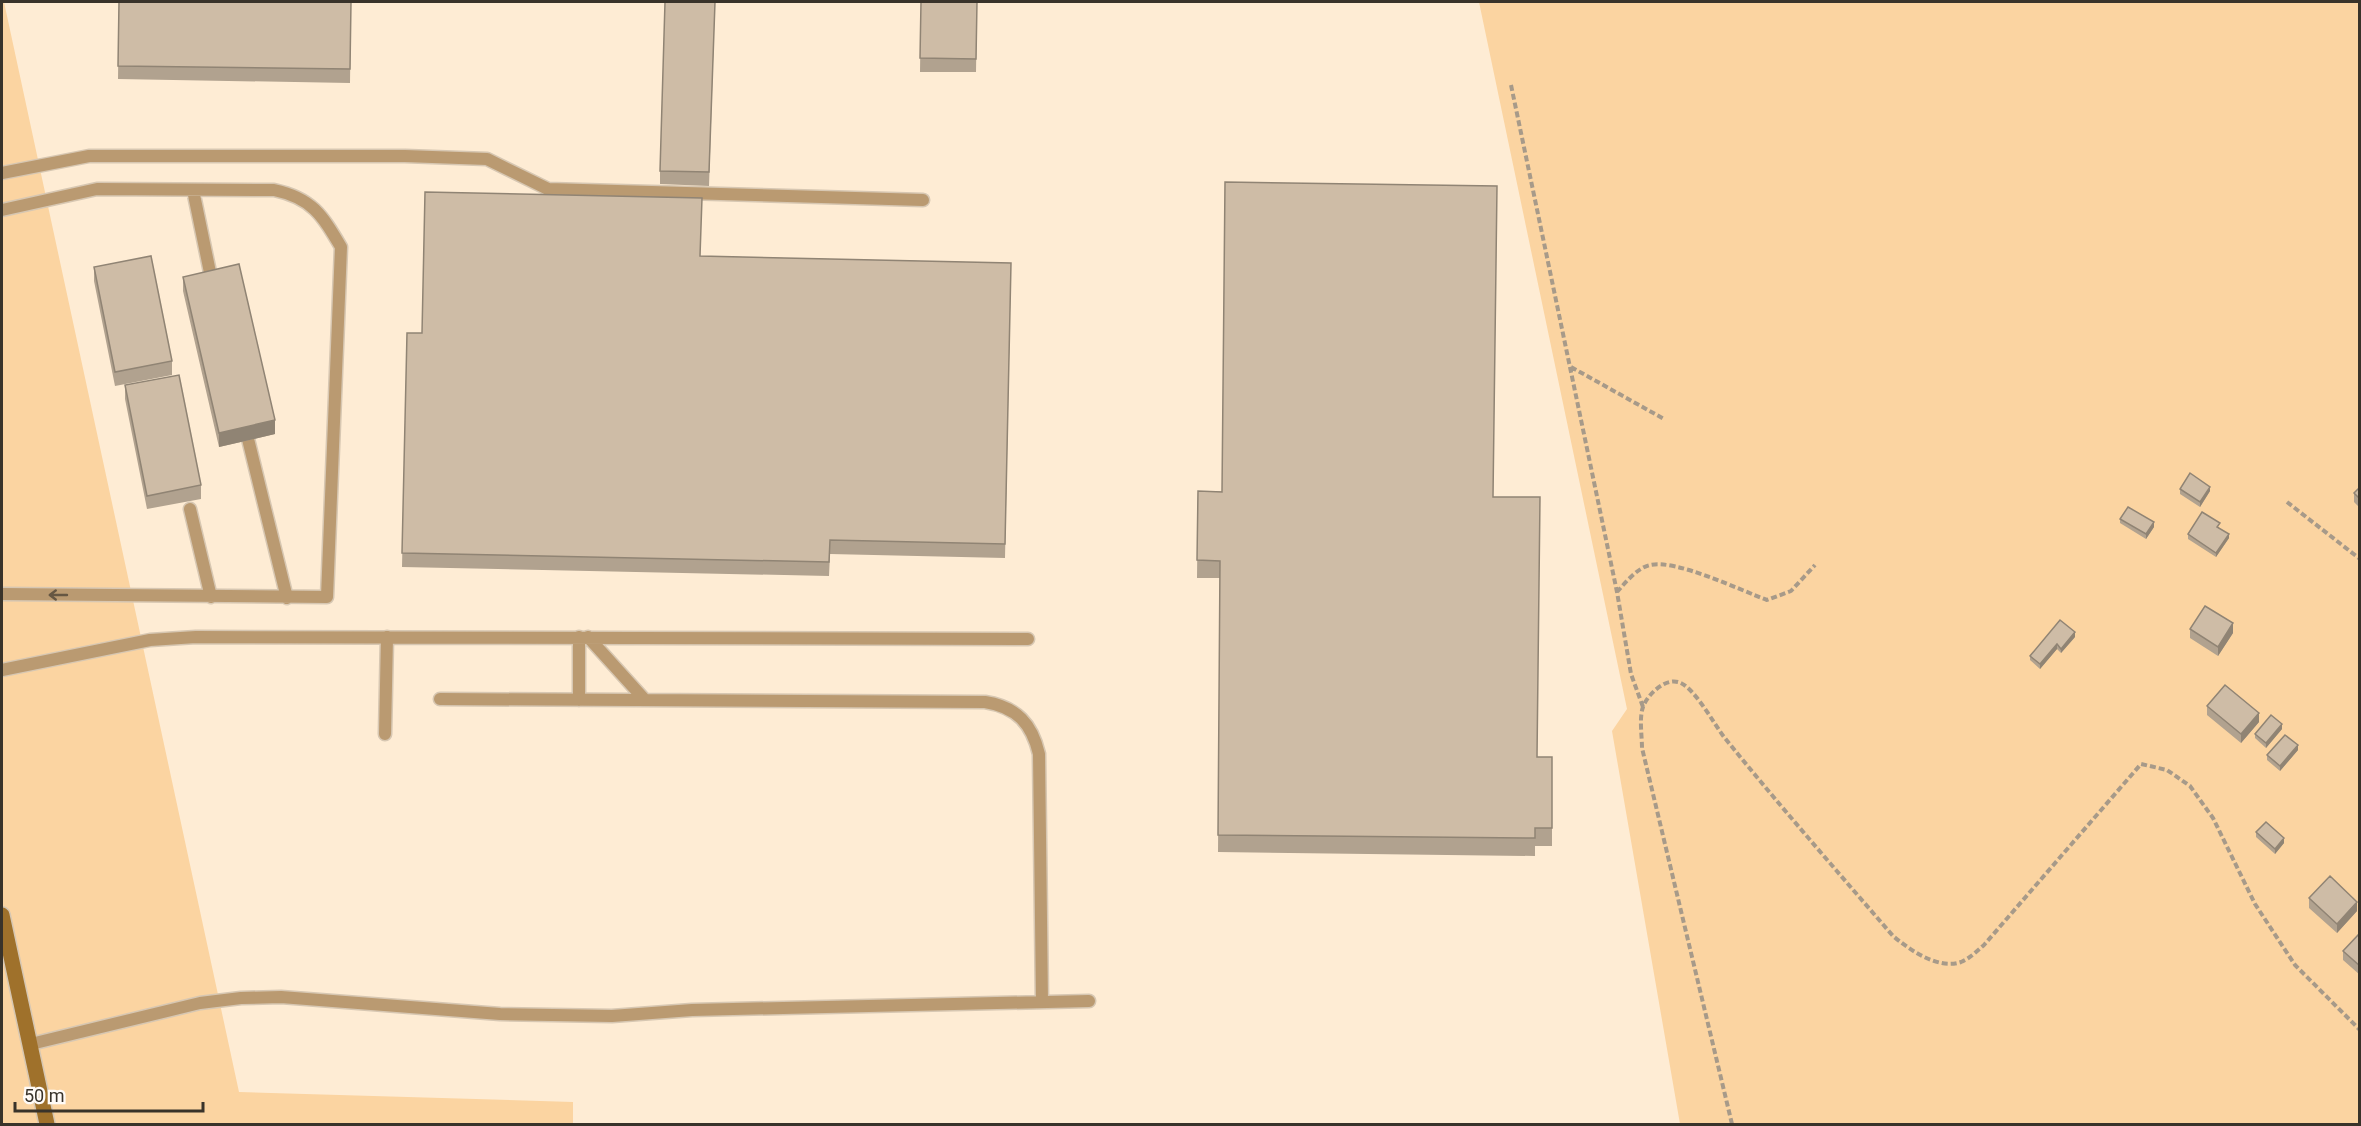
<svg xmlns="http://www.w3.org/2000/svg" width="2361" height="1126" font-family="Roboto,sans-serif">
  <rect width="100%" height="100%" fill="#feecd4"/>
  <path fill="#fbd4a1" d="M 2,2 L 4,2 L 239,1092 L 573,1102 L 573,1124 L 2,1124 Z
    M 1479,2 L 2359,2 L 2359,1124 L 1680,1124 L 1612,731 L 1627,709 Z"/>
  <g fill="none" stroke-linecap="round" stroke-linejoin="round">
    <defs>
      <path id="lane" d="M 2,173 L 89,156 L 405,156 L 487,159 L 548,189 L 923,200
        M 193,190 L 212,282
        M 2,210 L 97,189 L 274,190 C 312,198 322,215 341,247 L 327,597 L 2,594
        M 248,439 L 287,598
        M 190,509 L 211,597
        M 579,637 L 579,700
        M 588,637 L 645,700
        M 2,670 L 150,640 L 196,637 L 1028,639
        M 440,699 L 985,702 C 1017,707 1032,724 1039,754 L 1042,1002
        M 385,734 L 387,637
        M 31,1044 L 200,1003 L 241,998 L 281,997 L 500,1014 L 612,1016 L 692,1010 L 1089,1001"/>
      <path id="secondary" d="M 2,915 L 47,1124"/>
    </defs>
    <use href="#lane" stroke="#d7c7b2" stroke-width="15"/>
    <use href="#secondary" stroke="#d7c7b2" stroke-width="18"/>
    <path stroke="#a79a89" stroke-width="4" stroke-dasharray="6 3" stroke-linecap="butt" d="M 1511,85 L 1617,592 L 1631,674 L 1643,707
      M 1571,367 L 1664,419
      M 2287,502 L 2360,559
      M 1617,592 C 1626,582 1637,568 1650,565 C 1676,559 1740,590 1767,600 L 1791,591 L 1815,565
      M 1732,1124 L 1642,748 C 1642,736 1639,718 1643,707 C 1647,695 1665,678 1678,682 C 1693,685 1714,724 1724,737 C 1779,805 1836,870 1893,936 C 1910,950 1938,970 1961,962 C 1969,959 1977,951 1984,945 L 2141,764 L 2167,770 L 2190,786 L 2213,818 L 2255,904 L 2295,965 L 2360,1030"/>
    <use href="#lane" stroke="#ba9a71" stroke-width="12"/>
    <use href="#secondary" stroke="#9f712b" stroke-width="15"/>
  </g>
  <path fill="#b1a28f" d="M 119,2 L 351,2 L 350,83 L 118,79 Z
    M 715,2 L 709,186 L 660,184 L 660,171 Z
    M 921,2 L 977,2 L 976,72 L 920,72 Z
    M 701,256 L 1011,263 L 1005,558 L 830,554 L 829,576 L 402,567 L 407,333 L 422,333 Z
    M 94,267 L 172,361 L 172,375 L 115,386 L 94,281 Z
    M 183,277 L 275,434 L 219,447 L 183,291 Z
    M 125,385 L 201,485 L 201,499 L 147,509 L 125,399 Z
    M 2360,487 L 2360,508 L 2354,502 L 2354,493 Z
    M 2180,489 L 2210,491 L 2200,507 L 2180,494 Z
    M 1198,491 L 1494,497 L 1537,757 L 1552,757 L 1552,846 L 1535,846 L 1535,856 L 1218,852 L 1220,578 L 1197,578 Z
    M 2120,519 L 2154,527 L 2146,539 L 2120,523 Z
    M 2219,528 L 2229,538 L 2216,557 L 2188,539 L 2188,534 Z
    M 2190,629 L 2233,633 L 2218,656 L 2190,638 Z
    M 2075,637 L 2061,653 L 2057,649 L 2040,669 L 2030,660 L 2030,656 Z
    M 2207,706 L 2259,722 L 2241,743 L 2207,715 Z
    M 2282,729 L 2266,748 L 2255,738 L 2255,734 Z
    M 2298,750 L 2280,771 L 2267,760 L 2267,755 Z
    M 2256,832 L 2284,843 L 2275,854 L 2256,837 Z
    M 2309,898 L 2357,911 L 2337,933 L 2309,908 Z
    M 2360,933 L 2360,975 L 2343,960 L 2343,951 Z"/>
  <path fill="#908474" d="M 275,420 L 275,434 L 219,447 L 219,433 Z
    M 2210,487 L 2210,491 L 2200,507 L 2200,502 Z
    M 2154,522 L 2154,527 L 2146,539 L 2146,534 Z
    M 2229,534 L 2229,538 L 2216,557 L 2216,553 Z
    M 2233,623 L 2233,633 L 2218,656 L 2218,647 Z
    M 2075,632 L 2075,637 L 2061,653 L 2061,649 Z
    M 2057,644 L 2057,649 L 2040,669 L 2040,664 Z
    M 2259,713 L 2259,722 L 2241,743 L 2241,734 Z
    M 2282,724 L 2282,729 L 2266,748 L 2266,743 Z
    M 2298,745 L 2298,750 L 2280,771 L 2280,766 Z
    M 2284,838 L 2284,843 L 2275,854 L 2275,849 Z
    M 2357,902 L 2357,911 L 2337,933 L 2337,924 Z"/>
  <path fill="#cebca6" stroke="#908474" stroke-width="1.5" d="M 119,2 L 351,2 L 350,69 L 118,66 Z
    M 665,2 L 715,2 L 709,172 L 660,171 Z
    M 921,2 L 977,2 L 976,59 L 920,58 Z
    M 1225,182 L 1497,186 L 1493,497 L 1540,497 L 1537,757 L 1552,757 L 1552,828 L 1535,828 L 1535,838 L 1218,835 L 1220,561 L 1197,560 L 1198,491 L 1222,492 Z
    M 425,192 L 702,198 L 700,256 L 1011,263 L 1005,544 L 830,540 L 829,562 L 402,553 L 407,333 L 422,333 Z
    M 151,256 L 172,361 L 115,372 L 94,267 Z
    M 239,264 L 275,420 L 219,433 L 183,277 Z
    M 179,375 L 201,485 L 147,496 L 125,385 Z
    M 2190,473 L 2210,487 L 2200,502 L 2180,489 Z
    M 2360,487 L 2360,499 L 2354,493 Z
    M 2128,507 L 2154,522 L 2146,534 L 2120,519 Z
    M 2202,512 L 2220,523 L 2217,527 L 2229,534 L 2216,553 L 2188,534 Z
    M 2205,606 L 2233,623 L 2218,647 L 2190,629 Z
    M 2060,620 L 2075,632 L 2061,649 L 2057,644 L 2040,664 L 2030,656 Z
    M 2225,685 L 2259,713 L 2241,734 L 2207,706 Z
    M 2271,715 L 2282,724 L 2266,743 L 2255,734 Z
    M 2285,735 L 2298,745 L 2280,766 L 2267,755 Z
    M 2266,822 L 2284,838 L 2275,849 L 2256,832 Z
    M 2330,876 L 2357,902 L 2337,924 L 2309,898 Z
    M 2360,933 L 2360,966 L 2343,951 Z"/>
  <defs><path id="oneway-shaft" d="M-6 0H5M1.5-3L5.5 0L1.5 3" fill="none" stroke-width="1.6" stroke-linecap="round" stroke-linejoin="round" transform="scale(1.5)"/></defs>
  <use stroke="#665743" href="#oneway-shaft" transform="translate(58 595) rotate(-180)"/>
  <rect width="2361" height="1126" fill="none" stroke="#39332a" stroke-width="6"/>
  <path d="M15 1102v9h188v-9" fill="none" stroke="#39332a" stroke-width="3"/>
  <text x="24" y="1102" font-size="18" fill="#39332a" stroke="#fffbf7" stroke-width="4.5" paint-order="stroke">50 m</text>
</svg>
